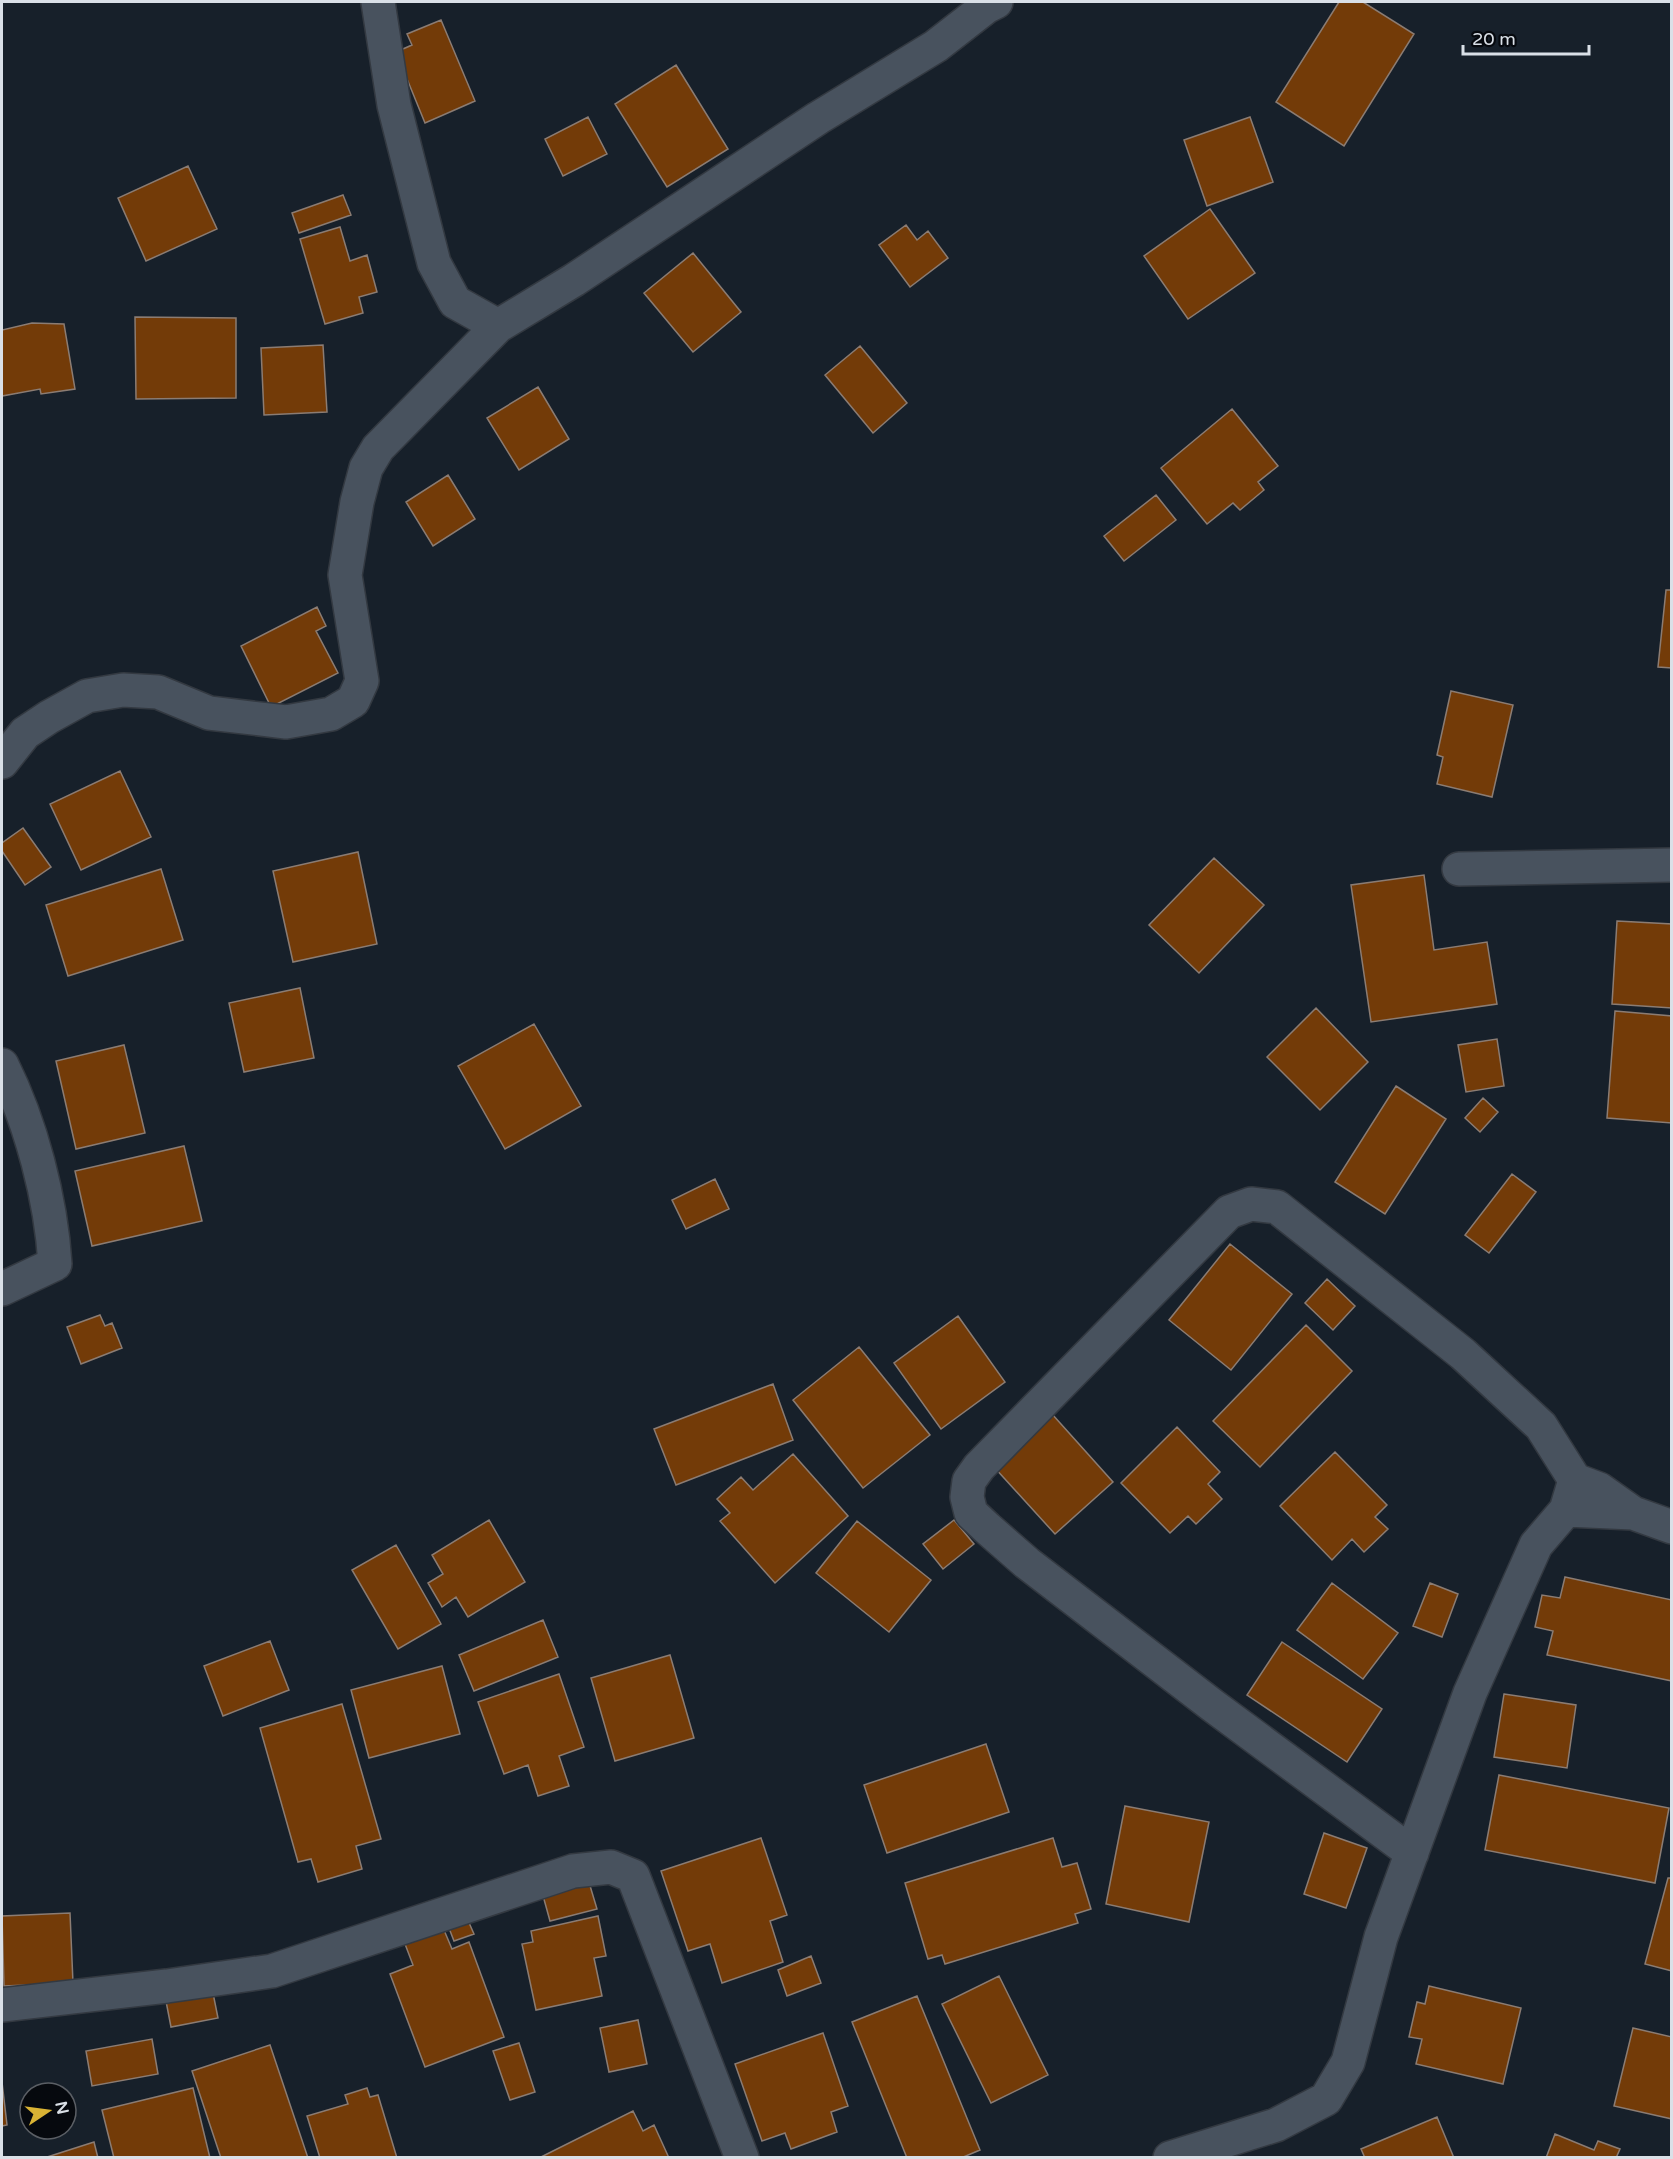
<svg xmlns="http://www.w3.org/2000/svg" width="1673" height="2159" font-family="'Varela Round',sans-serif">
  <rect width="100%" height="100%" fill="#17202a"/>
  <path fill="#733b08" stroke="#8b7c73" stroke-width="1.5" d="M 1339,2 L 1363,2 L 1414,34 L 1344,146 L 1276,102 Z
    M 441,20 L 475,101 L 425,123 L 396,52 L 412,45 L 407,34 Z
    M 676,65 L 728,149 L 667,187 L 615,104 Z
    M 588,117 L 607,154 L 563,176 L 545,139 Z
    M 1250,117 L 1273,182 L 1207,206 L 1184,140 Z
    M 188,166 L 217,229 L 146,261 L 118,198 Z
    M 343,195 L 351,215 L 299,233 L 292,213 Z
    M 1210,209 L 1255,273 L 1188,319 L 1144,256 Z
    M 906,225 L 917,240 L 928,231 L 948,258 L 910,287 L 879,245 Z
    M 340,227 L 350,261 L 367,255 L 377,292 L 359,297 L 363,313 L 325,324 L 300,239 Z
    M 693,253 L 741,312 L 693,352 L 644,293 Z
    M 135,317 L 236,318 L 236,398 L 136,399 Z
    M 32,323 L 64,324 L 75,389 L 41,394 L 40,389 L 2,396 L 2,330 Z
    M 323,345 L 327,412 L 264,415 L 261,348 Z
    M 860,346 L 907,403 L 873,433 L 825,375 Z
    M 538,387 L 569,439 L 519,470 L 487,418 Z
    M 1232,409 L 1278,466 L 1258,482 L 1264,490 L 1240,510 L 1233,503 L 1207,524 L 1161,468 Z
    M 448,475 L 475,519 L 433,546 L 406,502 Z
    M 1156,495 L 1176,520 L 1124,561 L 1104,536 Z
    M 1666,590 L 1672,590 L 1672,668 L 1658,667 Z
    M 317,607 L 326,626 L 316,631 L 338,673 L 271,707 L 241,646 Z
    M 1451,691 L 1513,705 L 1492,797 L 1437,784 L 1443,757 L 1437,755 Z
    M 120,771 L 151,837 L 81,870 L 50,804 Z
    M 23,828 L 51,867 L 25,885 L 2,851 L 2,843 Z
    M 358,852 L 377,944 L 293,962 L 273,871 Z
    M 1214,858 L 1264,905 L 1199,973 L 1149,925 Z
    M 161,869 L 183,940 L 68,976 L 46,905 Z
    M 1424,875 L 1434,950 L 1487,942 L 1497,1004 L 1371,1022 L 1351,885 Z
    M 1617,921 L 1672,924 L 1672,1008 L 1612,1004 Z
    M 300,988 L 314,1058 L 244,1072 L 229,1003 Z
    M 1316,1008 L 1368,1062 L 1320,1110 L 1267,1057 Z
    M 1615,1011 L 1672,1016 L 1672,1123 L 1607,1118 Z
    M 534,1024 L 581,1106 L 505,1149 L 458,1066 Z
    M 1497,1039 L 1504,1086 L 1466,1092 L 1458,1045 Z
    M 124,1045 L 145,1133 L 76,1149 L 56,1061 Z
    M 1396,1086 L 1446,1119 L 1385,1214 L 1335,1182 Z
    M 1483,1098 L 1498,1112 L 1480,1132 L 1465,1118 Z
    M 184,1146 L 202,1221 L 92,1246 L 75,1171 Z
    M 1512,1174 L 1536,1192 L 1489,1253 L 1465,1235 Z
    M 715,1179 L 729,1209 L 686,1229 L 672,1200 Z
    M 1230,1244 L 1292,1294 L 1231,1370 L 1169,1320 Z
    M 1327,1279 L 1355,1306 L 1333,1330 L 1305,1303 Z
    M 100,1315 L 105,1326 L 112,1323 L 122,1348 L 81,1364 L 67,1327 Z
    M 958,1316 L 1005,1382 L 941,1429 L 894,1363 Z
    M 1306,1325 L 1352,1371 L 1260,1467 L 1213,1421 Z
    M 859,1347 L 930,1435 L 863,1488 L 793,1400 Z
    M 773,1384 L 793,1440 L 676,1485 L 654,1429 Z
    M 1052,1414 L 1113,1482 L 1055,1534 L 994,1467 Z
    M 1177,1427 L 1220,1472 L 1208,1484 L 1222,1499 L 1196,1524 L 1188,1516 L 1170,1533 L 1121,1483 Z
    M 1335,1452 L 1387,1505 L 1375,1517 L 1388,1529 L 1364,1552 L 1352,1539 L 1332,1560 L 1280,1506 Z
    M 793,1454 L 848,1516 L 775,1583 L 720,1521 L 730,1513 L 717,1499 L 741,1477 L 753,1490 Z
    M 489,1520 L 525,1582 L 468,1617 L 456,1597 L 442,1607 L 428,1583 L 443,1574 L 432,1555 Z
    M 954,1520 L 974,1544 L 943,1569 L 923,1544 Z
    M 857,1521 L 931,1580 L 889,1632 L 816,1573 Z
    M 396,1545 L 441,1624 L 398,1649 L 352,1570 Z
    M 1565,1577 L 1672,1600 L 1672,1681 L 1547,1655 L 1553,1631 L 1535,1627 L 1542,1595 L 1560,1598 Z
    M 1332,1583 L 1398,1633 L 1363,1679 L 1297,1630 Z
    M 1430,1583 L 1458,1594 L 1442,1637 L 1413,1626 Z
    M 543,1620 L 558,1657 L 474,1691 L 459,1655 Z
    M 270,1641 L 289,1690 L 223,1716 L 204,1666 Z
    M 1282,1642 L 1382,1709 L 1347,1762 L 1247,1695 Z
    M 670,1655 L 694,1738 L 615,1761 L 591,1678 Z
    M 442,1666 L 460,1734 L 369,1758 L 351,1690 Z
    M 559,1674 L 584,1747 L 559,1756 L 569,1786 L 538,1796 L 528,1765 L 504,1774 L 478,1702 Z
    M 1504,1694 L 1576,1705 L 1567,1768 L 1494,1757 Z
    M 342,1704 L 381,1839 L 356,1846 L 362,1869 L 318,1882 L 311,1859 L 298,1862 L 260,1728 Z
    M 986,1744 L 1009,1812 L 887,1853 L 864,1785 Z
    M 1499,1775 L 1669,1808 L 1655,1883 L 1485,1850 Z
    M 1125,1806 L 1209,1822 L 1189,1922 L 1106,1904 Z
    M 1324,1833 L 1367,1848 L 1346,1908 L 1304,1894 Z
    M 761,1838 L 787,1915 L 770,1921 L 783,1962 L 722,1983 L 710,1944 L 688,1951 L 661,1871 Z
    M 1053,1838 L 1062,1867 L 1077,1863 L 1091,1909 L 1075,1914 L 1078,1923 L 945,1964 L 942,1955 L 928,1959 L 905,1883 Z
    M 1668,1878 L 1672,1878 L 1672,1971 L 1645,1964 Z
    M 588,1879 L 597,1909 L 550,1921 L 542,1892 Z
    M 70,1913 L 73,1983 L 4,1986 L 2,1916 Z
    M 466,1916 L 474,1934 L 454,1941 L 447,1923 Z
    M 598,1916 L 606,1956 L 594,1958 L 602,1996 L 536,2010 L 522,1944 L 533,1942 L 531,1931 Z
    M 444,1930 L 452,1949 L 469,1942 L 504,2037 L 425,2067 L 390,1974 L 413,1965 L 405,1944 Z
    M 811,1956 L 821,1983 L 787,1996 L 778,1970 Z
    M 999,1976 L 1048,2075 L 991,2103 L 942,2004 Z
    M 1429,1986 L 1521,2008 L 1503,2084 L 1416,2064 L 1422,2039 L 1409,2037 L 1417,2002 L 1425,2004 Z
    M 212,1988 L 218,2018 L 171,2027 L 165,1996 Z
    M 917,1996 L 980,2150 L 961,2158 L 907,2158 L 852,2022 Z
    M 638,2020 L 647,2064 L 609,2072 L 600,2028 Z
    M 1633,2028 L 1672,2037 L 1672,2119 L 1614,2106 Z
    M 823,2033 L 848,2106 L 831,2112 L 837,2132 L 791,2149 L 785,2133 L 762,2141 L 735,2064 Z
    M 152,2039 L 158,2074 L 92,2086 L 86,2051 Z
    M 519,2043 L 535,2092 L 510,2100 L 493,2051 Z
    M 270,2045 L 308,2158 L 221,2158 L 192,2071 Z
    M 2,2082 L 7,2125 L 2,2126 Z
    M 193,2088 L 210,2158 L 114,2158 L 102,2110 Z
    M 367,2088 L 370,2097 L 378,2095 L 397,2158 L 320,2158 L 307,2116 L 348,2104 L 345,2095 Z
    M 633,2111 L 643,2131 L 654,2125 L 669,2158 L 539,2158 Z
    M 1437,2117 L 1454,2158 L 1365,2158 L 1361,2149 Z
    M 1555,2134 L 1594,2150 L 1598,2141 L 1620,2149 L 1616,2158 L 1546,2158 Z
    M 94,2142 L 98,2158 L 44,2158 Z"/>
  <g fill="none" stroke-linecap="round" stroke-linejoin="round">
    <defs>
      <path id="street" d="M 378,2 L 394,105 L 434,263 L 455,302 L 498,326
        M 2,762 L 25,733 L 49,717 L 87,696 L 123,690 L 158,692 L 209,713 L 286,722 L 331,714 L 353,701 L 362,681 L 345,575 L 357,502 L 366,468 L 378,448 L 498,326 L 574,280 L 818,118 L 936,46 L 986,7 L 996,2
        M 1459,869 L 1672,865
        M 2,1065 C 31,1123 51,1199 55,1264 L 2,1289
        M 1566,1510 L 1633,1513 L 1672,1527
        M 1412,1853 L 1212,1705 L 1027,1563 L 987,1528 L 971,1513 L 967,1497 L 969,1481 L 979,1467 L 1229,1212 L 1251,1204 L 1277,1207 L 1463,1354 L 1541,1426 L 1575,1480 L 1599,1489 L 1633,1513
        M 2,2005 L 167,1986 L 272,1971 L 573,1871 L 611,1867 L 633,1876 L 742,2158
        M 1170,2158 L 1276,2125 L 1326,2099 L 1348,2062 L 1381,1937 L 1470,1693 L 1536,1545 L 1566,1510 L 1575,1480"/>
    </defs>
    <use href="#street" stroke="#333941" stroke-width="36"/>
    <use href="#street" stroke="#48525e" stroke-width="33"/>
  </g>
  <rect width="1673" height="2159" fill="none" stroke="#dae0e7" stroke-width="6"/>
  <g transform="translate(48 2111) rotate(77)"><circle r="28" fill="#06090e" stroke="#5b5f65" stroke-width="1.5"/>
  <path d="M0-4.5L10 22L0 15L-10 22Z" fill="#d9b334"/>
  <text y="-9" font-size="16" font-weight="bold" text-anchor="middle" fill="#dae0e7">N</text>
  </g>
  <path d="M1463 45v9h126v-9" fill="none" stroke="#dae0e7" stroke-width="3"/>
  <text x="1472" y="45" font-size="18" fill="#dae0e7" stroke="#06090e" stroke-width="4.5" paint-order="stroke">20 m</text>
</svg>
